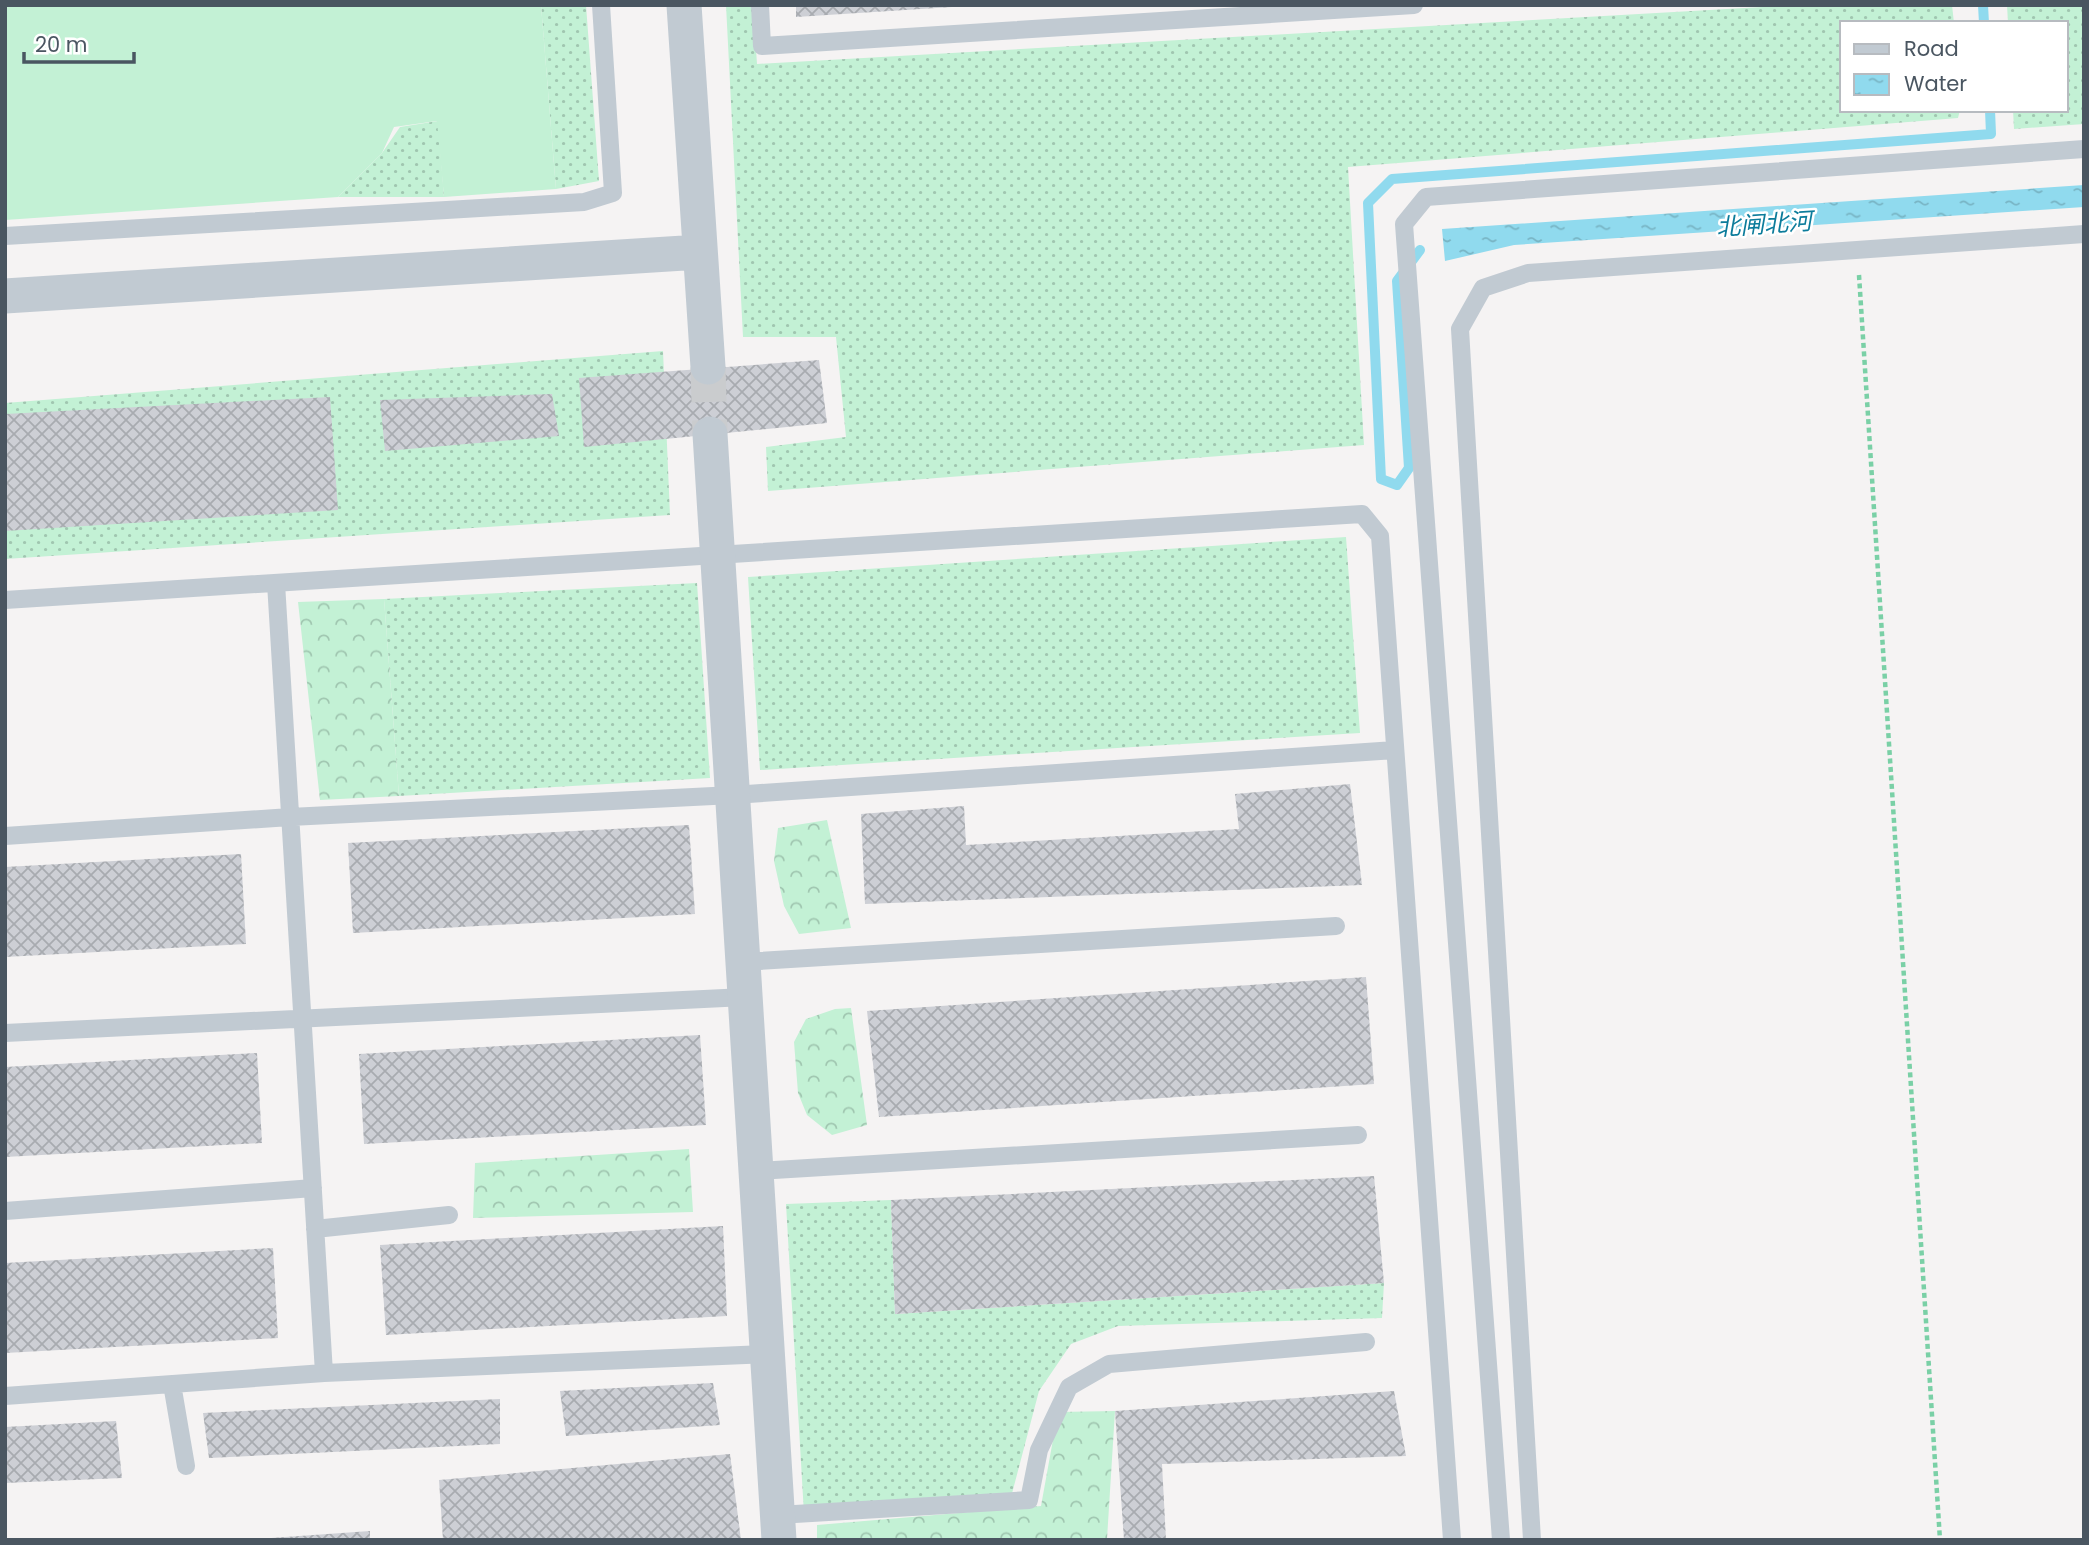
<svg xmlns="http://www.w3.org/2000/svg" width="2089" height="1545" font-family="Poppins,'Noto Sans SC',sans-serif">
  <defs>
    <pattern id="grass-dots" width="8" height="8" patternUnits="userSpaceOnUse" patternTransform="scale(1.75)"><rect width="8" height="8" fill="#c3f1d5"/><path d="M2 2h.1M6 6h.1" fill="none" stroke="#a0c6b0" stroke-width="1.8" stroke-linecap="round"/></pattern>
    <pattern id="forest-crowns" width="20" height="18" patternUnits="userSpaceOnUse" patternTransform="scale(1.75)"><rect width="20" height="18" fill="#c3f1d5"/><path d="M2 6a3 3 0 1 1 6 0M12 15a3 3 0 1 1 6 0" fill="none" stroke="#a0c6b0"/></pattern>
    <pattern id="water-ripples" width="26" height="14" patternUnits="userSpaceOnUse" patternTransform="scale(1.75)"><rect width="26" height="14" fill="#90daee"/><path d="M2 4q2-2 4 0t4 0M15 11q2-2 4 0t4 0" fill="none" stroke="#78b4c4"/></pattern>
    <pattern id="building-cross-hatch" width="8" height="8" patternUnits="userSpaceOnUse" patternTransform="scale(1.75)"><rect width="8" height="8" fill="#cdcfd5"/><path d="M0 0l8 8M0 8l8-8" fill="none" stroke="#a8abb0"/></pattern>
  </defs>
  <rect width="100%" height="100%" fill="#f5f3f3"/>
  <path fill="url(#grass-dots)" d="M 541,5 L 586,5 L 599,181 L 556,189 Z
    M 726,5 L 753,5 L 757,64 L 1798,5 L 1952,5 L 1954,23 L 1842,23 L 1842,110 L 1960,110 L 1958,118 L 1348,167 L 1364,445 L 768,491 L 766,447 L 846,437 L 836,337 L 743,337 Z
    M 2007,5 L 2084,5 L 2084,124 L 2014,129 L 2013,110 L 2066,110 L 2066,23 L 2008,23 Z
    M 438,121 L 444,197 L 338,197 L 382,153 L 400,127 Z
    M 663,351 L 670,515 L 5,559 L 5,403 Z
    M 1346,537 L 1360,733 L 760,770 L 748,577 Z
    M 697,583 L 710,778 L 399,796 L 384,599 Z
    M 891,1200 L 895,1314 L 1384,1283 L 1382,1318 L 1118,1326 L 1071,1344 L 1039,1391 L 1010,1501 L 804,1514 L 786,1204 Z"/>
  <path fill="url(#forest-crowns)" d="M 384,599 L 399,796 L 320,800 L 298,602 Z
    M 827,820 L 851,928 L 799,934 L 784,906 L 774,861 L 778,828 Z
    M 835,1009 L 851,1008 L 867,1125 L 832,1135 L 807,1115 L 798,1093 L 794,1042 L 806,1019 Z
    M 689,1149 L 693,1212 L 473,1218 L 475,1163 Z
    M 1115,1411 L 1107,1539 L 817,1540 L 817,1525 L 1041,1506 L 1058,1412 Z"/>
  <path fill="#c3f1d5" d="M 5,5 L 541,5 L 556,189 L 444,197 L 437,121 L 394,127 L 382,153 L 338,197 L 5,220 Z"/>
  <path fill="url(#water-ripples)" d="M 2084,185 L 2084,207 L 1514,245 L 1445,261 L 1442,229 Z"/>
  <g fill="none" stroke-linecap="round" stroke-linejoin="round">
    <path stroke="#90daee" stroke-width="10" d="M 1983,5 L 1984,23
      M 1420,250 L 1397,281 L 1409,468 L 1397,485 L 1381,479 L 1368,203 L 1392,179 L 1991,134 L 1990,110"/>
  </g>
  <path fill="url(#building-cross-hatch)" d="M 796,5 L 951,5 L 952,7 L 796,17 Z
    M 819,360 L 827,423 L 584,447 L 579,378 Z
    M 552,394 L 559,436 L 385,451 L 380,400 Z
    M 330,397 L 338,510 L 5,531 L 5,414 Z
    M 1350,784 L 1362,885 L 865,904 L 861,814 L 964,806 L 966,845 L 1239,829 L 1235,794 Z
    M 689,825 L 695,914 L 353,933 L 348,843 Z
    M 241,854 L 246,944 L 5,957 L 5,867 Z
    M 1366,977 L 1374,1084 L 879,1117 L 867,1011 Z
    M 700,1035 L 706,1125 L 364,1144 L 359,1054 Z
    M 257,1053 L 262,1143 L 5,1157 L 5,1067 Z
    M 1374,1176 L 1384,1283 L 895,1314 L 891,1200 Z
    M 723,1226 L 727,1316 L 386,1335 L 380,1245 Z
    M 273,1248 L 278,1338 L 5,1353 L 5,1263 Z
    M 713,1383 L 720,1425 L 566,1436 L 560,1391 Z
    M 1394,1391 L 1406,1456 L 1162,1464 L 1166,1540 L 1124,1540 L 1115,1411 Z
    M 500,1399 L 500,1444 L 209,1458 L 203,1413 Z
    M 116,1421 L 122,1478 L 5,1483 L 5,1427 Z
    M 730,1454 L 741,1540 L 443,1540 L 439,1480 Z
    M 370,1531 L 370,1540 L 271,1540 L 271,1538 Z"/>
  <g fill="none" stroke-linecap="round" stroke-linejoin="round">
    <path stroke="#caccce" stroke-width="35" stroke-dasharray="35 18" stroke-linecap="butt" d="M 708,367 L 710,434"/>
    <path stroke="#7ad0a6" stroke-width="4.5" stroke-dasharray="5 3.5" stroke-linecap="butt" d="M 1859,275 L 1940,1540"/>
    <path stroke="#c1cad2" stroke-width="18" d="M 760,5 L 762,46 L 1414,5
      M 5,236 L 584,202 L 613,193 L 601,5
      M 276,583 L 324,1373
      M 5,600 L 1362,514 L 1380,536 L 1452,1540
      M 5,836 L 290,817 L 733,795 L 1395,750
      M 743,962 L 1336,926
      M 5,1033 L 745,997
      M 756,1171 L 1358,1135
      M 5,1211 L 313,1188
      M 315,1229 L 449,1215
      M 172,1384 L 186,1466
      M 5,1396 L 324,1373 L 767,1354
      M 778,1515 L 1029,1500 L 1039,1450 L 1069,1387 L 1109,1364 L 1366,1342
      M 1501,1540 L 1404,224 L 1426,197 L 2084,149
      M 1532,1540 L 1460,329 L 1483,288 L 1528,273 L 2084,234"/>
    <path stroke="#c1cad2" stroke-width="35" d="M 684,5 L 708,367
      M 5,296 L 700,252
      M 710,434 L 779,1540"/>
  </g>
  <g text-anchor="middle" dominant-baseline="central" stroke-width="5" stroke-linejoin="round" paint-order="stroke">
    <g font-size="24" font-style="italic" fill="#0c7c9b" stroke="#fff">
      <text transform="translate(1764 224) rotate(-4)">北闸北河</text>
    </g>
  </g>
  <rect width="2089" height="1545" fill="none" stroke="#4a5661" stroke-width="14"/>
  <rect x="1840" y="21" width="228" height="91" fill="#ffffff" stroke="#b7bbc0" stroke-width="2"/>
  <rect x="1854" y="44" width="35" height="10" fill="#c1cad2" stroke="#b7bbc0" stroke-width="2"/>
  <text x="1904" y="56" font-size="21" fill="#4a5661">Road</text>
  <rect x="1854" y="74" width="35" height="21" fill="url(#water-ripples)" stroke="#b7bbc0" stroke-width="2"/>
  <text x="1904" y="91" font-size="21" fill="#4a5661">Water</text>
  <path d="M24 52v10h110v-10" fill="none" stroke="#4a5661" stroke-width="3.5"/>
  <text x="35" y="52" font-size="21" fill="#4a5661" stroke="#ffffff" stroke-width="5" paint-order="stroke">20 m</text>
</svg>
